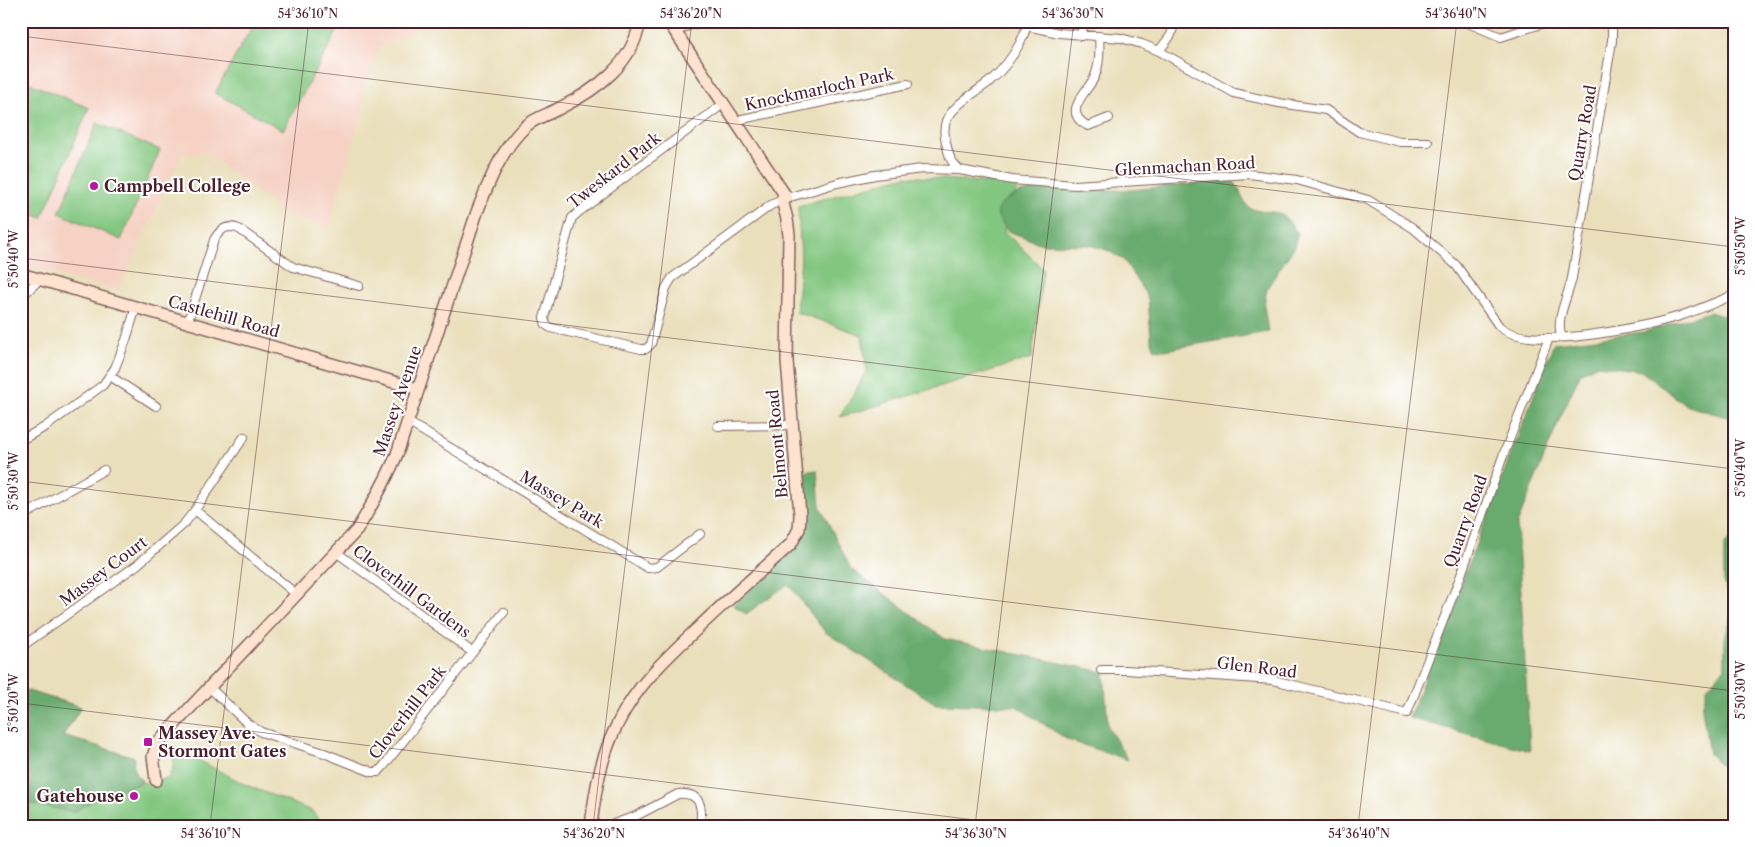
<svg xmlns="http://www.w3.org/2000/svg" width="1755" height="847" font-family="'Libre Caslon Text',serif">
  <rect width="100%" height="100%" fill="#fff"/>
  <filter id="ink" filterUnits="userSpaceOnUse"><feTurbulence type="fractalNoise" baseFrequency=".02" numOctaves="2"/><feDisplacementMap in="SourceGraphic" scale="10" xChannelSelector="R" yChannelSelector="G"/><feConvolveMatrix kernelMatrix="1 2 1 2 8 2 1 2 1" color-interpolation-filters="sRGB"/></filter>
  <filter id="wash" filterUnits="userSpaceOnUse"><feTurbulence type="fractalNoise" baseFrequency=".0096" numOctaves="4" result="noise"/><feDisplacementMap in="SourceGraphic" scale="20" xChannelSelector="R" yChannelSelector="G"/><feGaussianBlur stdDeviation="1.12" result="paint"/><feColorMatrix in="noise" values="0 0 0 0 0 0 0 0 0 0 0 0 0 0 0 0 0 1.4 0 .05"/><feComposite in="paint" operator="in"/></filter>
  <g filter="url(#wash)">
    <rect width="100%" height="100%" fill="#eadfbb"/>
    <path fill="#f6d2c4" d="M 21,21 L 434,21 L 377,49 L 364,90 L 362,110 L 329,228 L 290,217 L 206,153 L 181,155 L 118,291 L 21,265 Z"/>
    <path fill="#82c67f" stroke="#667255" d="M 255,21 L 343,21 L 283,130 L 215,93 Z
      M 25,81 L 89,108 L 42,218 L 21,209 L 21,89 Z
      M 97,123 L 160,150 L 121,240 L 59,213 Z
      M 906,176 L 1018,185 L 1004,231 L 1043,269 L 1032,358 L 840,417 L 867,371 L 862,335 L 796,312 L 801,259 L 798,206 Z
      M 21,689 L 81,707 L 63,736 L 134,757 C 133,766 133,776 141,779 L 143,783 L 170,778 C 170,770 169,777 172,770 C 175,761 172,755 168,748 L 170,745 L 246,785 L 312,811 L 321,822 L 329,826 L 21,826 Z"/>
    <path fill="#69ab6e" stroke="#5a654c" d="M 1223,181 L 1233,181 C 1242,190 1241,202 1250,208 C 1258,212 1269,211 1278,213 C 1286,216 1292,226 1298,233 L 1293,249 L 1267,288 L 1264,306 L 1268,332 L 1164,350 L 1155,349 L 1151,340 L 1148,298 L 1124,260 L 1107,250 L 1089,245 L 1042,244 L 1008,231 L 998,217 L 998,208 L 1004,201 L 1020,193 L 1038,189 L 1130,190 Z
      M 1709,312 L 1724,316 L 1734,325 L 1734,419 L 1687,406 L 1641,371 L 1598,365 L 1581,372 L 1560,418 L 1517,524 L 1530,751 L 1409,718 L 1554,343 L 1645,332 Z
      M 817,470 L 820,506 L 851,569 L 945,639 L 1104,672 L 1108,727 L 1128,760 L 1068,740 L 1016,706 L 936,704 L 825,632 L 788,584 L 746,614 L 733,605 L 799,544 L 807,531 L 803,472 Z
      M 1731,539 L 1734,542 L 1734,782 L 1728,772 L 1709,754 L 1702,708 L 1707,688 L 1725,668 L 1725,639 L 1733,609 L 1724,581 L 1724,545 Z
      M 21,689 L 81,707 L 63,736 L 134,757 C 133,766 133,775 141,779 L 142,783 L 109,792 L 73,812 L 21,802 Z"/>
  </g>
  <g filter="url(#ink)">
    <g fill="none" stroke-linecap="round" stroke-linejoin="round">
      <defs>
        <path id="street" d="M 1463,21 L 1501,37 L 1550,21
          M 1027,26 L 1059,33 L 1121,38 L 1142,44 L 1159,51 L 1234,93 L 1279,103 L 1326,110 L 1359,132 L 1400,142 L 1428,142
          M 675,32 L 690,25 L 708,21
          M 1081,36 L 1084,21
          M 1099,36 C 1100,50 1100,64 1095,76 C 1088,92 1060,112 1088,126 L 1109,118
          M 1159,51 L 1171,35 L 1175,21
          M 723,104 L 580,211 L 572,218 L 544,318 L 546,325 L 551,328 L 641,349 L 646,349 L 651,344 L 666,288 L 672,278 L 771,205 L 782,200
          M 736,123 L 742,119 L 908,84
          M 960,170 C 951,162 950,159 947,147 C 945,138 943,130 946,121 C 954,104 975,93 989,82 C 1002,71 1012,58 1020,43 C 1023,37 1027,29 1027,21
          M 787,198 L 837,183 L 875,175 L 922,169 L 960,170 L 1012,180 L 1075,185 L 1249,174 L 1297,180 L 1368,200 L 1413,228 L 1456,265 L 1499,326 C 1527,353 1644,327 1680,316 C 1698,310 1716,302 1734,295
          M 21,297 L 40,279
          M 188,321 L 214,240 C 220,229 227,224 239,229 L 293,267 L 359,286
          M 1562,337 C 1554,321 1569,294 1572,278 C 1585,199 1598,120 1612,41 L 1612,21
          M 110,376 L 156,406
          M 408,422 L 648,568 L 657,567 L 700,534
          M 718,426 L 792,425
          M 21,440 L 45,427 L 103,385 L 115,368 L 126,340 L 136,307
          M 21,501 L 27,514
          M 195,510 L 296,594
          M 21,517 L 104,470
          M 336,552 L 472,652
          M 21,647 L 137,565 L 184,524 L 195,510 L 244,437
          M 1101,670 L 1126,670 L 1273,680 L 1407,713 L 1461,575 L 1503,456 L 1549,338
          M 209,687 L 248,724 L 261,732 L 324,753 L 372,772 L 378,772 L 383,767 L 504,612
          M 608,826 L 636,816 L 678,794 C 701,792 703,807 700,826"/>
        <path id="secondary" d="M 21,274 L 418,389
          M 156,780 L 153,756 L 158,742 L 357,530 C 372,505 386,481 397,454 L 477,212 C 488,184 502,147 526,126 C 535,118 549,114 560,108 C 596,90 633,64 640,21
          M 591,826 C 595,790 601,756 618,723 C 636,686 668,656 698,628 C 728,599 760,572 791,544 L 799,529 L 800,515 L 787,361 L 789,235 L 787,219 L 782,200 L 787,198 L 668,21"/>
      </defs>
      <use href="#street" stroke="#82625d" stroke-width="10"/>
      <use href="#secondary" stroke="#82625d" stroke-width="14"/>
      <use href="#street" stroke="#fff" stroke-width="8"/>
      <use href="#secondary" stroke="#fee3d1" stroke-width="11"/>
    </g>
  </g>
  <path fill="none" stroke="#4a1f2b" stroke-width="1" stroke-opacity="0.45" d="M 1706,21 L 1734,25M 21,36 L 1734,247M 21,258 L 1734,469M 21,481 L 1734,691M 21,703 L 1024,826M 210,826 L 309,21M 593,826 L 692,21M 975,826 L 1074,21M 1358,826 L 1457,21"/>
  <g fill="#b5179e" stroke="#fff" stroke-width="2">
    <circle cx="94" cy="186" r="5"/>
    <rect x="143" y="737" width="10" height="10" rx="2.5"/>
    <circle cx="134" cy="796" r="5"/>
  </g>
  <g text-anchor="middle" dominant-baseline="central" stroke-width="4" stroke-linejoin="round" paint-order="stroke">
    <g font-size="16" fill="#4a1f2b" stroke="#fff">
      <text transform="translate(819 89) rotate(-12)">Knockmarloch Park</text>
      <text transform="translate(1582 133) rotate(-80)">Quarry Road</text>
      <text transform="translate(1185 166) rotate(-3)">Glenmachan Road</text>
      <text transform="translate(614 170) rotate(-38)">Tweskard Park</text>
      <text transform="translate(224 316) rotate(16)">Castlehill Road</text>
      <text transform="translate(397 401) rotate(-71)">Massey Avenue</text>
      <text transform="translate(777 444) rotate(-95)">Belmont Road</text>
      <text transform="translate(562 499) rotate(31)">Massey Park</text>
      <text transform="translate(1465 521) rotate(-70)">Quarry Road</text>
      <text transform="translate(103 571) rotate(-37)">Massey Court</text>
      <text transform="translate(412 591) rotate(37)">Cloverhill Gardens</text>
      <text transform="translate(1257 667) rotate(7)">Glen Road</text>
      <text transform="translate(407 712) rotate(-52)">Cloverhill Park</text>
    </g>
    <g font-size="16" font-weight="bold" fill="#4a1f2b" stroke="#fff" text-anchor="start">
      <text x="104" y="186">Campbell College</text>
      <text x="158" y="733">Massey Ave.<tspan x="158" dy="18">Stormont Gates</tspan></text>
      <text x="124" y="796" text-anchor="end">Gatehouse</text>
    </g>
  </g>
  <rect width="1755" height="847" fill="none" stroke="#fff" stroke-width="55"/>
  <rect x="28" y="28" width="1700" height="792" fill="none" stroke="#4a1f2b" stroke-width="2"/>
  <g font-size="12" text-anchor="middle" fill="#4a1f2b">
    <text x="308" y="18">54°36'10"N</text>
    <text x="691" y="18">54°36'20"N</text>
    <text x="1073" y="18">54°36'30"N</text>
    <text x="1456" y="18">54°36'40"N</text>
    <text transform="translate(1741 246) rotate(-90)" y="4">5°50'50"W</text>
    <text transform="translate(14 259) rotate(-90)" y="4">5°50'40"W</text>
    <text transform="translate(1741 468) rotate(-90)" y="4">5°50'40"W</text>
    <text transform="translate(14 481) rotate(-90)" y="4">5°50'30"W</text>
    <text transform="translate(1741 690) rotate(-90)" y="4">5°50'30"W</text>
    <text transform="translate(14 703) rotate(-90)" y="4">5°50'20"W</text>
    <text x="211" y="838">54°36'10"N</text>
    <text x="594" y="838">54°36'20"N</text>
    <text x="976" y="838">54°36'30"N</text>
    <text x="1359" y="838">54°36'40"N</text>
  </g>
</svg>
